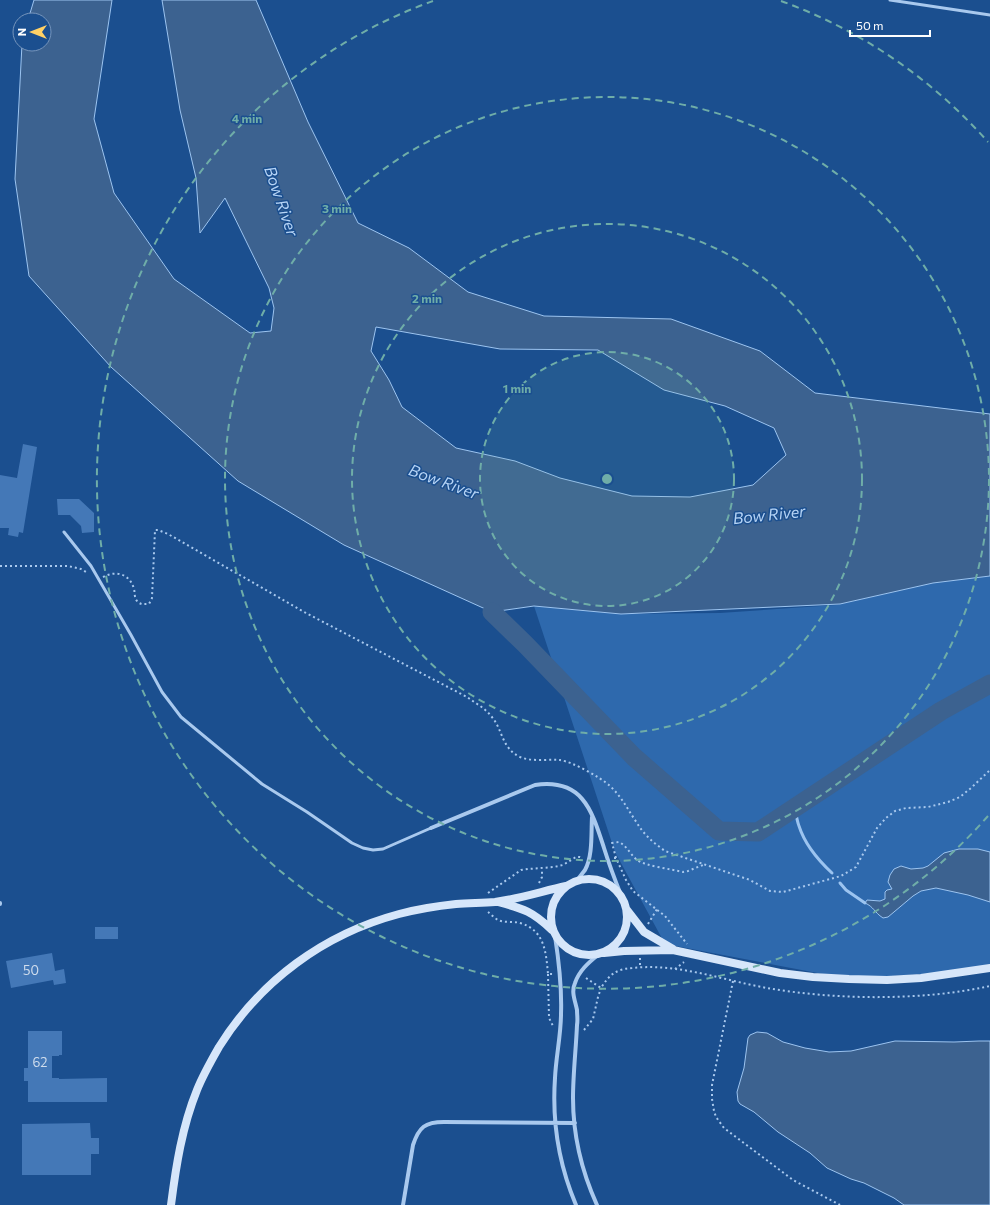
<svg xmlns="http://www.w3.org/2000/svg" width="990" height="1205" font-family="Commissioner,sans-serif">
  <rect width="100%" height="100%" fill="#1b4f8f"/>
  <path fill="#2e69ad" d="M 990,576 L 990,968 L 980,970 L 849,979 L 665,944 L 615,852 L 534,606 L 621,614 L 720,613 L 836,605 L 933,583 Z"/>
  <path fill="#3c6290" stroke="#9cc4f0" fill-rule="evenodd" d="M 34,0 L 112,0 L 94,119 L 114,193 L 174,279 L 250,333 L 271,331 L 274,308 L 269,288 L 225,198 L 200,233 L 196,178 L 180,110 L 162,0 L 256,0 L 308,122 L 358,223 L 409,248 L 468,292 L 544,316 L 671,319 L 760,351 L 815,393 L 990,414 L 990,576 L 933,583 L 840,604 L 621,614 L 534,606 L 492,612 L 344,545 L 238,481 L 111,367 L 29,276 L 15,179 L 22,44 L 44,44 L 44,20 L 28,20 ZM 376,327 L 500,349 L 598,350 L 664,390 L 725,406 L 774,428 L 786,455 L 753,485 L 690,497 L 632,496 L 560,478 L 515,461 L 456,448 L 402,407 L 389,380 L 371,351 Z
    M 959,849 L 978,849 L 990,852 L 990,902 L 968,895 L 936,888 L 921,891 L 913,896 L 888,917 L 883,918 C 874,912 874,907 865,903 L 867,900 L 880,901 L 885,899 L 885,892 L 887,890 L 892,889 L 888,882 L 890,875 L 894,869 L 901,866 L 911,869 L 923,868 L 928,866 L 944,853 Z
    M 757,1032 L 767,1033 L 783,1042 L 805,1048 L 829,1052 L 851,1051 L 895,1041 L 954,1042 L 979,1041 L 990,1041 L 990,1205 L 904,1205 L 894,1198 L 864,1183 L 851,1179 L 827,1168 L 810,1153 L 778,1132 L 754,1112 L 740,1104 L 738,1101 L 737,1092 L 744,1068 L 748,1038 L 750,1035 Z"/>
  <g fill="none" stroke-linecap="round" stroke-linejoin="round">
    <path stroke="#9cc4f0" stroke-width="3" d="M 795,808 C 796,814 797,821 799,826 C 805,845 818,860 832,873
      M 840,883 L 846,890 L 865,903"/>
    <path stroke="#3c6290" stroke-width="19" d="M 492,612 L 525,644 L 634,757 L 719,831 L 758,832 L 941,711 L 990,684"/>
  </g>
  <path fill="#4478b7" d="M 23,444 L 37,447 L 23,533 L 19,532 L 18,537 L 8,535 L 9,528 L 0,528 L 0,475 L 17,478 Z
    M 57,499 L 79,499 L 94,513 L 94,532 L 82,533 L 81,526 L 70,515 L 58,515 Z
    M 95,927 L 118,927 L 118,939 L 95,939 Z
    M 52,953 L 55,971 L 64,969 L 66,983 L 54,985 L 53,980 L 11,988 L 6,961 Z
    M 28,1031 L 62,1031 L 62,1055 L 59,1055 L 59,1056 L 52,1056 L 52,1078 L 59,1078 L 59,1079 L 107,1078 L 107,1102 L 28,1102 L 28,1081 L 24,1081 L 24,1068 L 28,1068 Z
    M 90,1123 L 91,1138 L 99,1138 L 99,1154 L 91,1154 L 91,1175 L 22,1175 L 22,1124 Z"/>
  <g fill="none" stroke-linecap="round" stroke-linejoin="round">
    <path stroke="#a9c9ee" stroke-width="2" stroke-dasharray="2 3" stroke-linecap="butt" d="M 0,566 L 68,566 L 81,569 L 86,572
      M 103,577 C 116,570 130,574 134,589 C 135,593 134,597 137,601 C 140,605 144,604 149,604 L 152,598 L 155,530 L 158,530 L 168,534 L 306,613 L 467,697 C 475,703 485,708 491,716 C 503,729 501,748 520,757 C 532,762 547,759 560,760 C 573,762 600,777 610,786 C 622,797 628,810 637,823 C 644,835 654,843 665,851 L 750,880 L 770,891 L 783,892 L 841,876 L 856,867 L 877,828 L 886,818 L 895,811 L 906,808 L 928,807 L 948,802 L 960,797 L 971,788 L 990,770
      M 614,858 L 616,858 L 626,880 L 633,891 L 665,916 L 687,944
      M 616,858 L 612,843 L 619,842 C 627,846 630,854 637,860 C 645,866 671,869 683,872 L 688,871 L 703,865
      M 539,883 L 542,877 L 542,869
      M 488,893 L 521,870 L 528,869 L 554,867 L 563,865 L 576,857 L 580,857 L 583,858
      M 488,912 C 491,914 494,918 498,920 C 504,923 513,921 520,923 C 545,930 546,953 548,974 L 553,974
      M 648,924 L 657,909
      M 640,958 L 640,967
      M 675,969 L 684,962
      M 548,974 L 549,1018 L 553,1026
      M 586,978 L 601,988 C 609,975 616,969 632,968 C 678,963 722,980 767,988 C 836,1000 921,1001 990,986
      M 733,981 L 712,1085 L 712,1099 L 714,1111 L 716,1117 L 724,1128 L 793,1180 L 840,1205
      M 584,1030 L 593,1019 L 598,997 L 601,988"/>
    <path stroke="#a9c9ee" stroke-width="3" d="M 890,0 L 990,15
      M 64,532 L 91,566 L 131,635 L 162,692 L 181,717 L 262,784 L 307,812 L 352,843 L 363,848 L 373,850 L 383,849 L 431,828"/>
    <path stroke="#a9c9ee" stroke-width="4" d="M 431,828 L 535,785 C 583,778 592,811 604,848 C 609,864 615,880 621,895
      M 577,881 C 579,877 582,874 585,870 C 593,855 591,834 592,817
      M 0,904 L 0,903
      M 555,936 C 559,962 562,988 561,1014 C 561,1035 556,1056 555,1078 C 552,1121 559,1165 576,1205
      M 403,1205 L 413,1145 C 419,1127 425,1122 444,1122 L 575,1123
      M 597,1205 C 582,1172 573,1135 573,1098 C 573,1074 576,1049 577,1025 C 578,1020 577,1015 577,1010 C 575,1000 571,992 575,983 C 579,971 588,963 598,955"/>
    <path stroke="#d6e6fa" stroke-width="8" d="M551 917a38 38 0 1 1 76 0a38 38 0 1 1-76 0Z
      M 498,902 C 524,909 532,911 552,930
      M 627,910 L 644,932 L 673,949
      M 604,953 L 624,951 L 673,950 L 780,973 L 813,977 L 849,979 L 887,980 L 921,978 L 990,968
      M 171,1205 C 176,1166 182,1127 197,1090 C 203,1075 211,1061 219,1047 C 260,981 324,934 399,914 C 418,909 437,906 456,904 C 469,903 482,903 495,902 C 519,899 543,891 566,886"/>
  </g>
  <circle cx="607" cy="479" r="127" fill="#6fada8" fill-opacity=".12"/>
  <g fill="none" stroke="#6fada8" stroke-width="2" stroke-dasharray="7 5">
    <circle cx="607" cy="479" r="127"/>
    <circle cx="607" cy="479" r="255"/>
    <circle cx="607" cy="479" r="382"/>
    <path d="M988 816A509 509 0 1 1 433 1M781 1A509 509 0 0 1 988 142"/>
  </g>
  <g text-anchor="middle" dominant-baseline="central" stroke-width="3" stroke-linejoin="round" paint-order="stroke">
    <g font-size="13" fill="#d0dded">
      <text x="31" y="970">50</text>
      <text x="40" y="1062">62</text>
    </g>
    <g font-size="16" font-style="italic" fill="#b5d3f5" stroke="#1b4f8f">
      <text transform="translate(282 201) rotate(71)">Bow River</text>
      <text transform="translate(444 481) rotate(20)">Bow River</text>
      <text transform="translate(769 514) rotate(-6)">Bow River</text>
    </g>
  </g>
  <circle cx="607" cy="479" r="6" fill="#6fada8" stroke="#1b4f8f" stroke-width="2"/>
  <g font-size="12" text-anchor="middle" font-weight="bold" fill="#6fada8" stroke="#1b4f8f" stroke-width="3" stroke-linejoin="round" paint-order="stroke">
    <text x="247" y="123">4 min</text>
    <text x="337" y="213">3 min</text>
    <text x="427" y="303">2 min</text>
    <text x="517" y="393">1 min</text>
  </g>
  <g transform="translate(32 32) rotate(270)"><circle r="19" fill="#1b4f8f" stroke="#7695bc"/>
  <path d="M0-3L7 15L0 10L-7 15Z" fill="#ffd166"/>
  <text y="-6" font-size="11" font-weight="bold" text-anchor="middle" fill="#ffffff">N</text>
  </g>
  <path d="M850 30v6h80v-6" fill="none" stroke="#ffffff" stroke-width="2"/>
  <text x="856" y="30" font-size="12" fill="#ffffff" stroke="#1b4f8f" stroke-width="3" paint-order="stroke">50 m</text>
</svg>
